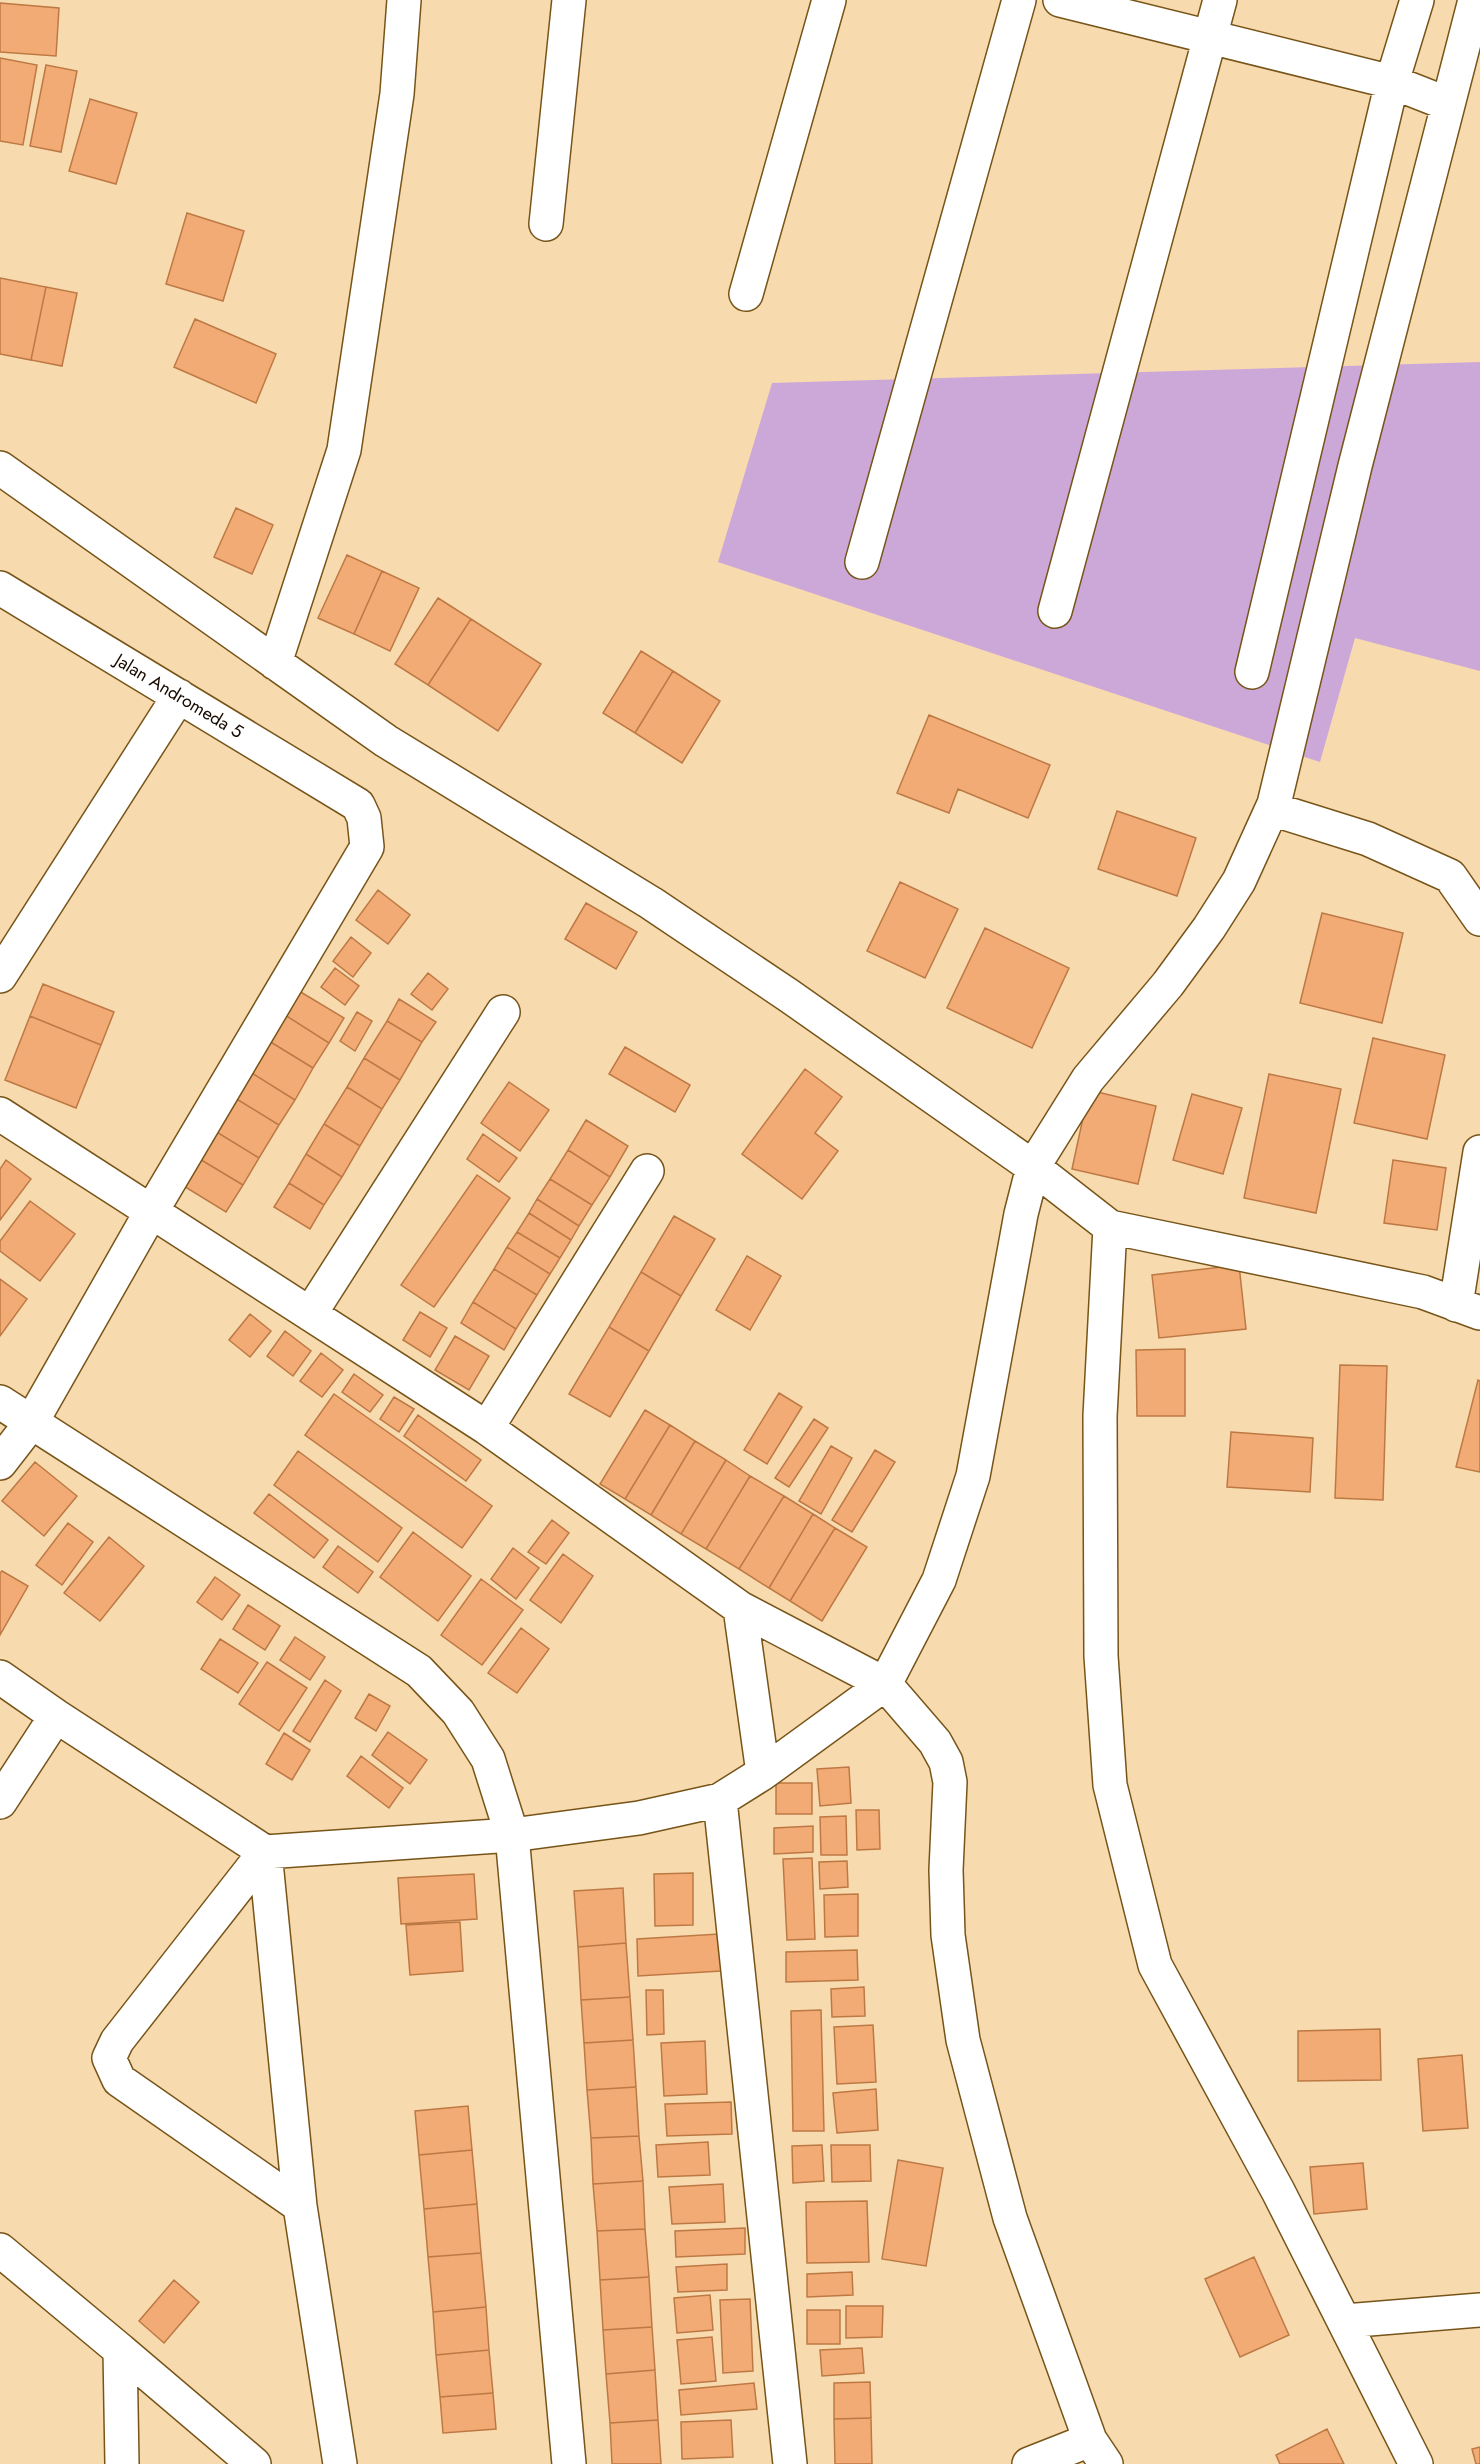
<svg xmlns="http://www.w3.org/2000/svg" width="1480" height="2464" font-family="Jost,sans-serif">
  <rect width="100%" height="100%" fill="#f8daaf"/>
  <path fill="#cca8d9" d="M 1480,362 L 1480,671 L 1355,638 L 1320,762 L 718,562 L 772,383 Z"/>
  <path fill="#f3ab76" stroke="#bd7944" stroke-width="1.5" d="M 0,3 L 59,8 L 56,56 L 0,52 Z
    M 0,58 L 37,65 L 23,145 L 0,141 Z
    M 46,65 L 77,71 L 61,152 L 30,146 Z
    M 90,99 L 137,113 L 116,184 L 69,171 Z
    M 187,213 L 244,231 L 223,301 L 166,284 Z
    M 0,278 L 46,287 L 31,360 L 0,354 Z
    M 46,287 L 77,293 L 62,366 L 31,360 Z
    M 195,319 L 276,354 L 256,403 L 174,367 Z
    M 236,508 L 273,525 L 252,574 L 214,557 Z
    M 347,555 L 382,571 L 354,634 L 318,618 Z
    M 382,571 L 419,588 L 390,651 L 354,634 Z
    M 438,598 L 471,619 L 428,685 L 395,664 Z
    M 471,619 L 541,664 L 498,731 L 428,685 Z
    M 641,651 L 673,671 L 635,733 L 603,713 Z
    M 673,671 L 720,701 L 682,763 L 635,733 Z
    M 929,715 L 1050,765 L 1028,818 L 958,789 L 949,813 L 897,793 Z
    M 1117,811 L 1196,838 L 1177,896 L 1098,869 Z
    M 900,882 L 958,909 L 925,978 L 867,951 Z
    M 378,890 L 410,915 L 388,944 L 356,920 Z
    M 586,903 L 637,932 L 616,969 L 565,939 Z
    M 1322,913 L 1403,933 L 1382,1023 L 1300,1003 Z
    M 985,928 L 1069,968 L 1032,1048 L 947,1008 Z
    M 351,937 L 371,953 L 353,977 L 333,961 Z
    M 335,968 L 359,986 L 345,1005 L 321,987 Z
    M 428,973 L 448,989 L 432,1010 L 411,994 Z
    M 43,984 L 114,1012 L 101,1045 L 30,1016 Z
    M 299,991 L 344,1018 L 329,1043 L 285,1015 Z
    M 399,999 L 436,1022 L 422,1042 L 387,1021 Z
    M 357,1012 L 372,1021 L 355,1051 L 340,1041 Z
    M 285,1015 L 329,1043 L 313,1068 L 269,1041 Z
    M 30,1016 L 101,1045 L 76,1108 L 5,1080 Z
    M 387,1021 L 422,1042 L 400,1080 L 364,1058 Z
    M 1373,1038 L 1445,1055 L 1427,1139 L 1354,1123 Z
    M 269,1041 L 313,1068 L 295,1100 L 250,1072 Z
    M 625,1047 L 690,1085 L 675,1112 L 609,1074 Z
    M 364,1058 L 400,1080 L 382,1109 L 347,1087 Z
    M 805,1069 L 842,1097 L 815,1133 L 838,1151 L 802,1199 L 742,1154 Z
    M 250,1072 L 295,1100 L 279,1125 L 235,1098 Z
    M 1269,1074 L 1341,1089 L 1316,1213 L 1244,1198 Z
    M 509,1082 L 549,1110 L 520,1151 L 481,1123 Z
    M 347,1087 L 382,1109 L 360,1146 L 324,1124 Z
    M 1089,1090 L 1156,1106 L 1138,1184 L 1072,1169 Z
    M 1192,1094 L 1242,1108 L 1223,1174 L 1173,1160 Z
    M 235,1098 L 279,1125 L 259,1158 L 215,1131 Z
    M 586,1120 L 628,1146 L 610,1177 L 568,1150 Z
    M 324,1124 L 360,1146 L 342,1177 L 306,1154 Z
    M 215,1131 L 259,1158 L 243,1185 L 198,1158 Z
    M 483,1134 L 517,1158 L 499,1182 L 467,1159 Z
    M 568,1150 L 610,1177 L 592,1205 L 550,1179 Z
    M 306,1154 L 342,1177 L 324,1205 L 289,1183 Z
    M 198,1158 L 243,1185 L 226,1212 L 182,1185 Z
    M 6,1160 L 31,1179 L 0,1220 L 0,1169 Z
    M 1393,1160 L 1446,1168 L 1437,1230 L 1384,1223 Z
    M 477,1175 L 510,1198 L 434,1307 L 401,1285 Z
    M 550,1179 L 592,1205 L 579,1226 L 537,1199 Z
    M 289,1183 L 324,1205 L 310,1229 L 274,1207 Z
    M 537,1199 L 579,1226 L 571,1240 L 529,1213 Z
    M 30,1201 L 75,1234 L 40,1281 L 0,1251 L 0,1241 Z
    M 529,1213 L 571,1240 L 560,1258 L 517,1232 Z
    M 674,1216 L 715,1239 L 681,1296 L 641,1272 Z
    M 517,1232 L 560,1258 L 550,1274 L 507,1247 Z
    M 507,1247 L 550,1274 L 537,1295 L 494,1269 Z
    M 747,1256 L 781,1276 L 750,1330 L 716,1310 Z
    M 1239,1265 L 1246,1329 L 1159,1338 L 1152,1275 Z
    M 494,1269 L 537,1295 L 516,1329 L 473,1302 Z
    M 641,1272 L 681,1296 L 649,1351 L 609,1327 Z
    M 0,1279 L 27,1299 L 0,1336 Z
    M 473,1302 L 516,1329 L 504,1350 L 461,1323 Z
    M 420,1312 L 447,1328 L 430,1357 L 403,1340 Z
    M 250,1314 L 271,1331 L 250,1357 L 229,1340 Z
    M 609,1327 L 649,1351 L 610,1417 L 569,1394 Z
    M 285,1331 L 311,1351 L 293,1376 L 267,1356 Z
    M 455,1336 L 489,1356 L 469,1390 L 435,1370 Z
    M 1185,1349 L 1185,1416 L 1137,1416 L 1136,1350 Z
    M 321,1353 L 343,1370 L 322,1397 L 300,1381 Z
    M 1340,1365 L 1387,1366 L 1383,1500 L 1335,1498 Z
    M 354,1374 L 383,1395 L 370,1412 L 342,1392 Z
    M 1478,1380 L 1480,1381 L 1480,1472 L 1456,1467 Z
    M 779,1393 L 802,1407 L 767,1464 L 744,1450 Z
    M 334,1394 L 492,1506 L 462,1548 L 305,1435 Z
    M 394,1397 L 414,1409 L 399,1432 L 380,1419 Z
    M 645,1410 L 670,1425 L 625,1499 L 600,1484 Z
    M 418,1415 L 481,1460 L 466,1481 L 404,1436 Z
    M 814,1419 L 828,1428 L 789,1487 L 775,1478 Z
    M 670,1425 L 695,1441 L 651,1515 L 625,1499 Z
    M 1231,1432 L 1313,1438 L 1310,1492 L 1227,1487 Z
    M 695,1441 L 726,1460 L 681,1534 L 651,1515 Z
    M 831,1446 L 852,1458 L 821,1514 L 799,1501 Z
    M 875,1450 L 895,1462 L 852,1532 L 832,1520 Z
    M 298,1451 L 402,1528 L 378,1562 L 274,1485 Z
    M 726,1460 L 750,1476 L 706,1549 L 681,1534 Z
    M 35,1462 L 77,1496 L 44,1536 L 2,1501 Z
    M 750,1476 L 784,1496 L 739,1569 L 706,1549 Z
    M 269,1494 L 328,1540 L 314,1558 L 254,1513 Z
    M 784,1496 L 813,1514 L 769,1588 L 739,1569 Z
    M 813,1514 L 835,1528 L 790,1601 L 769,1588 Z
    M 552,1520 L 569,1533 L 546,1564 L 528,1552 Z
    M 68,1523 L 93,1542 L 62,1585 L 36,1565 Z
    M 835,1528 L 867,1547 L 822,1621 L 790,1601 Z
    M 413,1532 L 471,1576 L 438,1621 L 380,1577 Z
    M 109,1537 L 144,1566 L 100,1621 L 64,1593 Z
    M 338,1546 L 373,1572 L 358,1593 L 323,1567 Z
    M 513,1548 L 539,1568 L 516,1599 L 491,1579 Z
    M 563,1554 L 593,1576 L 561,1623 L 530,1600 Z
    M 2,1571 L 28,1586 L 0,1635 L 0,1573 Z
    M 215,1577 L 240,1595 L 222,1620 L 197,1602 Z
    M 481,1579 L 523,1610 L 482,1665 L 441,1635 Z
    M 248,1605 L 280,1626 L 265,1650 L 233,1629 Z
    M 521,1628 L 549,1649 L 517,1693 L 488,1673 Z
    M 295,1637 L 325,1657 L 310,1680 L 280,1660 Z
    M 220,1639 L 258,1663 L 238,1693 L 201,1669 Z
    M 267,1662 L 307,1688 L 279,1731 L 239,1704 Z
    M 325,1680 L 341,1691 L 310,1742 L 293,1731 Z
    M 369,1694 L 390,1706 L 376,1731 L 355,1718 Z
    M 388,1732 L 427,1760 L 410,1784 L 372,1755 Z
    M 284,1733 L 310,1750 L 292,1780 L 266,1764 Z
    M 361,1756 L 403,1788 L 389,1808 L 347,1776 Z
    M 849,1767 L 851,1803 L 820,1806 L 817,1769 Z
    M 776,1783 L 812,1783 L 812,1814 L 776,1814 Z
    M 856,1810 L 879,1810 L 880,1849 L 857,1850 Z
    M 846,1816 L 847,1855 L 821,1855 L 820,1817 Z
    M 813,1826 L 813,1852 L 774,1854 L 774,1828 Z
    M 812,1858 L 815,1939 L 787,1940 L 783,1859 Z
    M 847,1861 L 848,1887 L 820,1889 L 819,1862 Z
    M 693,1873 L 693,1925 L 655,1926 L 654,1874 Z
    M 474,1874 L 477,1919 L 401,1924 L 398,1878 Z
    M 623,1888 L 626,1943 L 578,1947 L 574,1891 Z
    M 858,1894 L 858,1936 L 825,1937 L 824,1895 Z
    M 460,1922 L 463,1971 L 410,1975 L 406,1925 Z
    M 719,1934 L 721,1971 L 638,1976 L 637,1939 Z
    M 626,1943 L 630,1997 L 581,2000 L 578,1947 Z
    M 857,1950 L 858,1980 L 786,1982 L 786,1952 Z
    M 864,1987 L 865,2016 L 832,2017 L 831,1989 Z
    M 646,1990 L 663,1990 L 664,2034 L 647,2035 Z
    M 630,1997 L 633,2040 L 584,2043 L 581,2000 Z
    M 821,2010 L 824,2131 L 793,2131 L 791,2011 Z
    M 873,2025 L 876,2082 L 837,2084 L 834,2027 Z
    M 1380,2029 L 1381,2080 L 1298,2081 L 1298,2031 Z
    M 633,2040 L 636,2087 L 587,2090 L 584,2043 Z
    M 705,2041 L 707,2094 L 664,2096 L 661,2043 Z
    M 1462,2055 L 1468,2128 L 1423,2131 L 1418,2059 Z
    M 636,2087 L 639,2136 L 591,2138 L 587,2090 Z
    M 876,2089 L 878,2130 L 837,2133 L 833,2093 Z
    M 731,2102 L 732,2134 L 667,2136 L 665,2104 Z
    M 468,2106 L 472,2150 L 419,2155 L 415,2111 Z
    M 639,2136 L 643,2181 L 593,2184 L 591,2138 Z
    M 708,2142 L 710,2175 L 658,2177 L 656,2145 Z
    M 822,2145 L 824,2181 L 793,2183 L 792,2146 Z
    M 831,2145 L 870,2145 L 871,2181 L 832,2182 Z
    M 472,2150 L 477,2204 L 424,2209 L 419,2155 Z
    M 898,2160 L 943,2168 L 926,2266 L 882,2259 Z
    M 1363,2163 L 1367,2209 L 1314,2214 L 1310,2167 Z
    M 643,2181 L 645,2229 L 597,2231 L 593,2184 Z
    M 723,2184 L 725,2222 L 672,2224 L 669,2187 Z
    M 867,2201 L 869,2262 L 807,2263 L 806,2202 Z
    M 477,2204 L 481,2253 L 428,2257 L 424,2209 Z
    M 745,2228 L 745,2254 L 676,2257 L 675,2231 Z
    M 645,2229 L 649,2277 L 600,2280 L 597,2231 Z
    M 481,2253 L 486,2307 L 433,2312 L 428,2257 Z
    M 1254,2257 L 1289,2335 L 1240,2357 L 1205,2279 Z
    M 727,2264 L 727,2290 L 678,2292 L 676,2267 Z
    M 852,2272 L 853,2295 L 807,2297 L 807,2274 Z
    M 649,2277 L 652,2327 L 603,2330 L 600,2280 Z
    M 174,2280 L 199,2302 L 164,2343 L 139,2321 Z
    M 710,2295 L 713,2330 L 677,2333 L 674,2298 Z
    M 750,2299 L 753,2371 L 723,2373 L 720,2300 Z
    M 846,2306 L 883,2306 L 882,2337 L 846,2338 Z
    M 486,2307 L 489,2350 L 436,2355 L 433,2312 Z
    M 807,2310 L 840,2310 L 840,2344 L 807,2344 Z
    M 652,2327 L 655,2370 L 606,2374 L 603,2330 Z
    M 712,2337 L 716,2381 L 681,2384 L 677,2340 Z
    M 862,2348 L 864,2373 L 822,2376 L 820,2350 Z
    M 489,2350 L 493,2393 L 440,2397 L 436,2355 Z
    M 655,2370 L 658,2420 L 610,2423 L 606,2374 Z
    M 870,2382 L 871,2418 L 834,2419 L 834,2383 Z
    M 754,2383 L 757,2409 L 681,2415 L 679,2390 Z
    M 493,2393 L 496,2429 L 443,2433 L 440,2397 Z
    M 871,2418 L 872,2464 L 835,2464 L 834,2419 Z
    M 658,2420 L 661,2464 L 612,2464 L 610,2423 Z
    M 731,2420 L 733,2457 L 682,2459 L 681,2422 Z
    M 1327,2429 L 1344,2464 L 1280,2464 L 1276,2455 Z
    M 1480,2447 L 1480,2464 L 1476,2464 L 1472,2449 Z"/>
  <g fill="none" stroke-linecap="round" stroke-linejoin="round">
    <defs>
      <path id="street" d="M 1060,0 L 1392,82 L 1448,104
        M 546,224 L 569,0
        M 746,294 L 829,0
        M 0,468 L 386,741 L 651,903 L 788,995 L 1033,1167 L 1110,1227 L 1423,1292 L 1480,1313
        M 862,562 L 1019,0
        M 0,588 L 358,805 L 364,818 L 367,847 L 151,1212 L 31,1423 L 0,1463
        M 1055,611 L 1220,0
        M 275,663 L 344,450 L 397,94 L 404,0
        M 1252,672 L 1392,82 L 1417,0
        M 1272,809 L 1368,839 L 1450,876 L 1480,919
        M 0,976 L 179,696
        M 0,1114 L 487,1428 L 740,1608 L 885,1684 L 935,1742 L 946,1762 L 950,1782 L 946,1870 L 948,1935 L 963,2040 L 1010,2218 L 1090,2440 L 1106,2464
        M 1110,1227 L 1100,1416 L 1101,1656 L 1110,1785 L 1155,1965 L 1278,2191 L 1416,2464
        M 1456,1305 L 1480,1152
        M 310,1314 L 503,1012
        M 487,1428 L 647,1171
        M 740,1608 L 763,1773
        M 0,1677 L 56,1716 L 265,1852 L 300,2206 L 340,2464
        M 720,1800 L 790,2464
        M 0,1802 L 56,1716
        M 300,2206 L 119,2080 L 109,2058 L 117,2041 L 265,1852 L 512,1835 L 639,1818 L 720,1800 L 763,1773 L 885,1684 L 939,1580 L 973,1476 L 1021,1214 L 1033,1167 L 1088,1079 L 1168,984 L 1209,928 L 1239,881 L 1274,804 L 1355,466 L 1475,0
        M 0,2250 L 120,2350 L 122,2464
        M 1345,2321 L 1480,2310
        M 120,2350 L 254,2464
        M 1029,2464 L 1090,2440"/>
      <path id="secondary" d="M 0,1402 L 419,1671 L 458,1712 L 488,1759 L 512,1835 L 569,2464"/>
    </defs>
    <use href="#street" stroke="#775418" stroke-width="36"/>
    <use href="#secondary" stroke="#775418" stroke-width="36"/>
    <use href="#street" stroke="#fff" stroke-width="33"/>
    <use href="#secondary" stroke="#fff" stroke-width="33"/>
  </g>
  <g text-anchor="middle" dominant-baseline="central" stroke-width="4.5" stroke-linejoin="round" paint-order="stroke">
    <g font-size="18" fill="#170a00" stroke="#fff">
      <text transform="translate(179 696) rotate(31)">Jalan Andromeda 5</text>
    </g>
  </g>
</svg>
